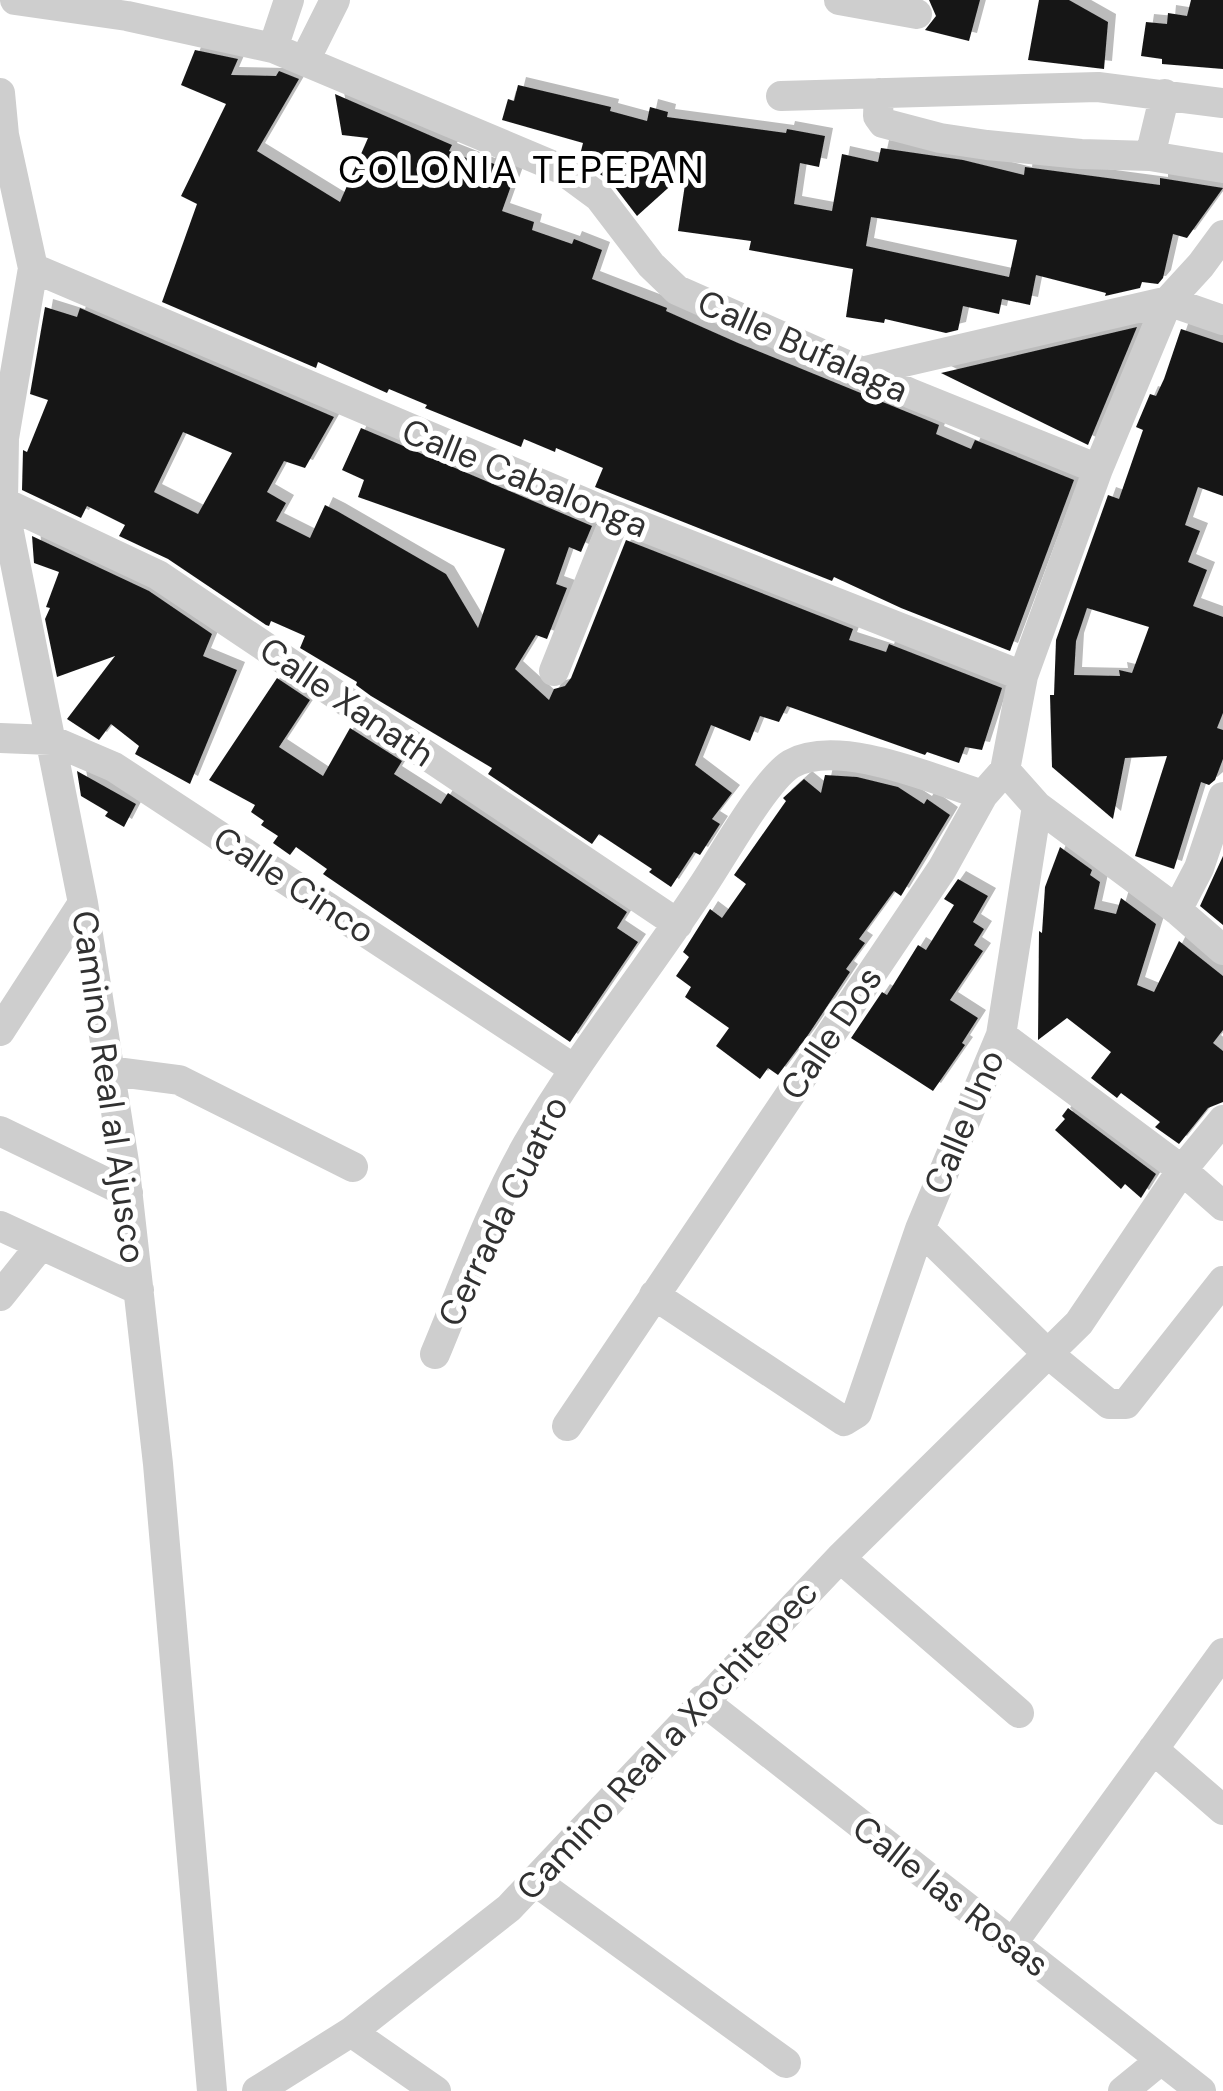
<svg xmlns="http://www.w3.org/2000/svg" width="1223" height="2091" font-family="'DM Sans',sans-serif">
  <defs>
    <filter id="shadow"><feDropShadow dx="8" dy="-8" stdDeviation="0" flood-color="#0004"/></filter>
  </defs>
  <rect width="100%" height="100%" fill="#fff"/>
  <path fill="#181818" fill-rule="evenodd" filter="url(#shadow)" d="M 929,0 L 980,0 L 969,41 L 925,30 L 936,16 Z
    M 1039,0 L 1069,0 L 1108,22 L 1104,69 L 1028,60 Z
    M 1191,0 L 1223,0 L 1223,69 L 1162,64 L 1162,59 L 1141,56 L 1146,22 L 1167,24 L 1168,13 L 1187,16 Z
    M 195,50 L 238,59 L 231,75 L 276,76 L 279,71 L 299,79 L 257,151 L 340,202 L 368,138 L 342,135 L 335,94 L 452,145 L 449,151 L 487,166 L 489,162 L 516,172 L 502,211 L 534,222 L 532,230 L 572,244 L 574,239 L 602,250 L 592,279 L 667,308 L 666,311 L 738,343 L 939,425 L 936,434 L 971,449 L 975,440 L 1074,480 L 1010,651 L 901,608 L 834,577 L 832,581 L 595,487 L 603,468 L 556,448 L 555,452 L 524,439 L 521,447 L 425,408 L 427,405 L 389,389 L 387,393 L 318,362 L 316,368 L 162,302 L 197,204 L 181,196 L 226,104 L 181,85 Z
    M 518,85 L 611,107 L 610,111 L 647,121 L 650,107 L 668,112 L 667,117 L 786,133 L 787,129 L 825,136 L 819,167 L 800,163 L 794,204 L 832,211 L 842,154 L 878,162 L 881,148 L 963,160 L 1024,175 L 1025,167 L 1160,185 L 1160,178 L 1223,188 L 1187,238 L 1173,234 L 1163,278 L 1158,284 L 1142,282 L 1140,288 L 1105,296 L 1106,293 L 1036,275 L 1030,305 L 1002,299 L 999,314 L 963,306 L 958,330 L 946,333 L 885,319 L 884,323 L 846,317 L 853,269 L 749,250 L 751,241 L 678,231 L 687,171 L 637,216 L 611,182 L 579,159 L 583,143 L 502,120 L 508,99 L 514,101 ZM 871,217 L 1017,240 L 1009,277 L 866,246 Z
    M 45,307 L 77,317 L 80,308 L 334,417 L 305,468 L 284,461 L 267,492 L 286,503 L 276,521 L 310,538 L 325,505 L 337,511 L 446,574 L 478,628 L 505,549 L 358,497 L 364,480 L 342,470 L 361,428 L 592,526 L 581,552 L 569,547 L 556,584 L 567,588 L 547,639 L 536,635 L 515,669 L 549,700 L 554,689 L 565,686 L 571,678 L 626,540 L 853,629 L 849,640 L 886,652 L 889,644 L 1002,688 L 982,750 L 965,747 L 959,763 L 927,752 L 925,755 L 787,706 L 779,722 L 760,716 L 750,741 L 711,725 L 695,765 L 732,793 L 712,819 L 720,824 L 700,855 L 694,852 L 671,887 L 649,872 L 652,869 L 599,834 L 592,844 L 488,774 L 492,768 L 371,696 L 356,685 L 357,682 L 300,648 L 305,636 L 271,621 L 269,626 L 266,625 L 168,559 L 119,536 L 125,525 L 87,506 L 81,518 L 22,490 L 23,450 L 27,452 L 48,400 L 30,394 ZM 183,432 L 232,453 L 198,514 L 154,492 Z
    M 1137,327 L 1088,445 L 941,373 Z
    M 1181,329 L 1223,343 L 1223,496 L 1198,487 L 1185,525 L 1200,531 L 1188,562 L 1207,570 L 1193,606 L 1223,617 L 1223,713 L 1217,728 L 1223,730 L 1223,759 L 1215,780 L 1209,785 L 1201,782 L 1174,869 L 1135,856 L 1167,756 L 1125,758 L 1113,819 L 1052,767 L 1050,695 L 1054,695 L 1056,640 L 1108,495 L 1119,499 L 1143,430 L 1136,427 L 1150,394 L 1156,396 L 1164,379 ZM 1087,608 L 1149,627 L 1132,673 L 1119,670 L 1120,676 L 1074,675 L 1076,641 Z
    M 32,536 L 149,591 L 212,634 L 203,656 L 237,670 L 190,784 L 135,754 L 139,746 L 111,724 L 99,740 L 67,719 L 115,656 L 57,677 L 45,619 L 50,608 L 46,607 L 59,572 L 34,563 Z
    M 277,678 L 310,700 L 279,747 L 323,776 L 350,728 L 402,761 L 394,774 L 441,804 L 448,793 L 627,912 L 617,928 L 638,942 L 570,1042 L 323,874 L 327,869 L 296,847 L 290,855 L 273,843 L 278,836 L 261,825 L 264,821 L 251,812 L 255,805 L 209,780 Z
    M 77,771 L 136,804 L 124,827 L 105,816 L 108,812 L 81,796 Z
    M 825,775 L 857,777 L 898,787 L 924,804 L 927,799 L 950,815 L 901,896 L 894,891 L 859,939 L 865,943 L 846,969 L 850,972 L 808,1035 L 778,1075 L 768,1068 L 760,1079 L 716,1046 L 729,1028 L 685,997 L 691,987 L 676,976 L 689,957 L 683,952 L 710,909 L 722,918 L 746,884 L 734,875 L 786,801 L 783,798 L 804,779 L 821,793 Z
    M 1060,847 L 1092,870 L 1090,875 L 1100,882 L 1094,909 L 1116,914 L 1121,898 L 1156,924 L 1137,985 L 1154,992 L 1179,941 L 1223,976 L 1223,1030 L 1213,1043 L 1223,1051 L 1223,1102 L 1208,1108 L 1179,1144 L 1155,1127 L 1160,1122 L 1121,1093 L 1117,1098 L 1091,1078 L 1111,1052 L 1067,1018 L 1038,1040 L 1039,931 L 1042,933 L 1045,887 Z
    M 1223,856 L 1223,925 L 1200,906 Z
    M 958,879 L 988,896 L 973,922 L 984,929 L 974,945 L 983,951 L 950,1000 L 978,1018 L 962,1043 L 965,1045 L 933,1091 L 851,1038 L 882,992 L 887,995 L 918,945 L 926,950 L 954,905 L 944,899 Z
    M 1068,1108 L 1156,1174 L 1141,1198 L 1125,1184 L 1121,1189 L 1055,1130 L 1065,1119 L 1062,1116 Z"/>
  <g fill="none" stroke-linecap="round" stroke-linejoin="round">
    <path stroke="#cecece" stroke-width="30" d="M 15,0 L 127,16 L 273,48 L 561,169 L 599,197 L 651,265 L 677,290 L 912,394 L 1098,469
      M 839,0 L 917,14
      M 273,48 L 289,0
      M 305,60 L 335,0
      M 0,93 L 4,135 L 33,268 L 4,438 L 3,502 L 83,903 L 124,1162 L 158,1464 L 212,2091
      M 879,93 L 878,116 L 883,123 L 940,138 L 987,145 L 1081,154 L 1150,156 L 1223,168
      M 781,96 L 1098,87 L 1223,103
      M 1150,156 L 1165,94
      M 33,268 L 616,516 L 1023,676
      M 865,371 L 1168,301 L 1223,320
      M 3,502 L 158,575 L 678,924
      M 554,671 L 616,516
      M 0,738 L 51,740 L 114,767 L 574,1069
      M 1005,770 L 1023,676 L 1098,469 L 1168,301 L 1201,265 L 1223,235
      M 1005,770 L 1037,806 L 1177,910 L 1223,950
      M 1177,910 L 1199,868 L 1223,797
      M 0,1031 L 83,903
      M 1001,1035 L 1182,1170 L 1223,1206
      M 110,1071 L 179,1080 L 353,1167
      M 0,1131 L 128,1193
      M 0,1226 L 139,1290
      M 920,1229 L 1046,1352 L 1109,1404 L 1126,1404 L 1223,1281
      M 654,1295 L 844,1421 L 857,1413 L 920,1229 L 1001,1035 L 1037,806
      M 0,1296 L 41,1245
      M 435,1354 C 464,1285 490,1210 527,1145 C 579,1055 645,974 702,887 C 721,859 765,780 791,764 C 838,737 935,780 983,795
      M 567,1426 L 942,869 L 983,795 L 1005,770
      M 840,1558 L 1019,1713
      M 702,1700 L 1201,2091
      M 1153,1749 L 1223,1810
      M 535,1881 L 786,2063
      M 1012,1944 L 1223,1653
      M 351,2032 L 436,2091
      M 257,2091 L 351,2032 L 509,1908 L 840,1558 L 1079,1323 L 1182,1170 L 1223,1120
      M 1123,2091 L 1161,2060"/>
  </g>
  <g text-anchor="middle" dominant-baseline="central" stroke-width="10" stroke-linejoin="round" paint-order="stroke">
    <g font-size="35" fill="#313131" stroke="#fff">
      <text transform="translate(803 346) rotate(24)">Calle Bufalaga</text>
      <text transform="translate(525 478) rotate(22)">Calle Cabalonga</text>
      <text transform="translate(347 702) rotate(34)">Calle Xanath</text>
      <text transform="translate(294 885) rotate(33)">Calle Cinco</text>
      <text transform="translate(831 1033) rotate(-56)">Calle Dos</text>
      <text transform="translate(109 1087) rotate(82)">Camino Real al Ajusco</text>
      <text transform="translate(964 1122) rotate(-67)">Calle Uno</text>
      <text transform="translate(503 1211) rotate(-64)">Cerrada Cuatro</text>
      <text transform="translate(667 1740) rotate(-47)">Camino Real a Xochitepec</text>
      <text transform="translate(951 1896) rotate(38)">Calle las Rosas</text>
    </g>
    <g font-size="38" letter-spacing="2.5" fill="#000" stroke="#fff">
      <text x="522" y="170">COLONIA TEPEPAN</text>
    </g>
  </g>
</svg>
